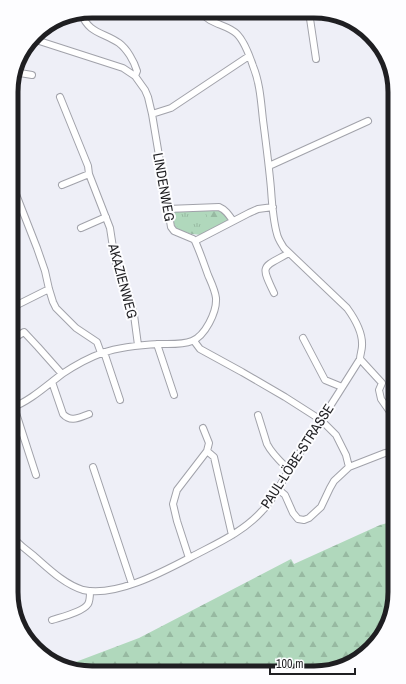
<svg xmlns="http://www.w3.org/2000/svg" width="406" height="684" font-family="'Archivo Narrow',sans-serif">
  <defs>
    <pattern id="forest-firs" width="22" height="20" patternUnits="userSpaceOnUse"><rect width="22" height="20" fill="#b0d8bc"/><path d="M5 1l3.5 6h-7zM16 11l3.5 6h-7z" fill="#97b9a1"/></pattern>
    <pattern id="park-tufts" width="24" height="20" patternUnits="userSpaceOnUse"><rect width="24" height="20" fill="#b0d8bc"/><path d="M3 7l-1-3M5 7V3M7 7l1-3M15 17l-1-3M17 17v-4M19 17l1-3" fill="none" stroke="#97b9a1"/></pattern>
  </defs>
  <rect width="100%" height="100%" fill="#eeeff7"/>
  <path fill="url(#forest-firs)" d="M 217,209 C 223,211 226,214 228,221 L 201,235 L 192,234 L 177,230 L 174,224 L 173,211 Z
    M 395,521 L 395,598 L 378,641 L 347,665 L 325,668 L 325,671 L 314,673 L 81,672 L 65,666 L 139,638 L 291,559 L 294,564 L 380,525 Z"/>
  <path fill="url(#park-tufts)" d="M 205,210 L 210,226 C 195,234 193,232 178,227 L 175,211 Z"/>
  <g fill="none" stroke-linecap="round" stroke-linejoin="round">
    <defs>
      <path id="minor" d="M 309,12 L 316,59
        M 81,13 C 89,34 103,32 119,43 C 127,49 134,61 137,71 L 135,76
        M 14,72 L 32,75
        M 60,97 L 88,166 L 89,174 L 110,228 L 114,254 L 119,274 L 129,295 L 134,315 L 138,345
        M 152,114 L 171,108 L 249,56
        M 269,166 L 368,121
        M 12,184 L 37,248 L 45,271 L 49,289 L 53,302 L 56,308 L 76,328 L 97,342 L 101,353
        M 62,185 L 89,174
        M 167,209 L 219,207 C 226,210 229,215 233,221
        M 81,228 L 106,217
        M 195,241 L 249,213 L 258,209 L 273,207
        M 274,293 C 260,264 262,268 289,253
        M 11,308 L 49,289
        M 303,338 L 325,380 L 342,387
        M 11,340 L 24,332 L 38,347 L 62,374
        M 194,341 L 200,349 L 242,372 L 285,397 L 321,420 L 336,435 L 346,455 L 349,467
        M 157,344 L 174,395
        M 104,352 L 120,400
        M 360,359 L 382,383 L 379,390 L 381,399 L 395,419
        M 52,382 L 63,414 C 71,423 80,417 89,414
        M 14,407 L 36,475
        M 11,408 C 30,401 46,386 62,374 C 74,366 88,358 102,353 C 120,347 139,345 159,344 C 169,344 182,345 192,341 C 205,336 217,312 216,298 C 215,290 211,282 208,275 C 204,264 200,252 195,241 L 193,239 L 174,231 L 171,227 L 152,114 L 148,97 L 145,90 L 135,76 L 123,68 L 33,39
        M 258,415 L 267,444 C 272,454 281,462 289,470
        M 203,428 L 209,443 L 207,451 L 214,457 L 232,535
        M 93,467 L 132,584
        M 278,489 L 285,495 L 293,513 L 298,519 L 304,520 L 309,518 L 321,507 L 330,488 L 334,481 L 349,467 L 385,453
        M 11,536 C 18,543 26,550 34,556 C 49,569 64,584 83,590 C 117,598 168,569 197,554 C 220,542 244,531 262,511 C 275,498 283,479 293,463 C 316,429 338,394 360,359 C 360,355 362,350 362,346 C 363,332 355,319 347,308 L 284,248 C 281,243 278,239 277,234 C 273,220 272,204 271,189 C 269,166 266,143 263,120 C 261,102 260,83 253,66 C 250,57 244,41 237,34 C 227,24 210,25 201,12
        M 189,558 L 177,521 L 173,504 L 177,490 L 207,451
        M 52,620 C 61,617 83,612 88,604 C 90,601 90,595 90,591"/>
    </defs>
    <use href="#minor" stroke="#a1a2aa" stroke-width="8"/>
    <use href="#minor" stroke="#fff" stroke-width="6"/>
  </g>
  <g text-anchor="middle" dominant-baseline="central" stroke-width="4" stroke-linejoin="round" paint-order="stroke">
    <g font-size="14" fill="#1f1f22" stroke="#fdfdff">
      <text transform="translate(164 187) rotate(80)">LINDENWEG</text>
      <text transform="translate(123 281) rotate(75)">AKAZIENWEG</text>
      <text transform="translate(297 456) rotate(-57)">PAUL-LÖBE-STRASSE</text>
    </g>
  </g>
  <path d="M0 0H406V684H0ZM92 18H314A74 74 0 0 1 388 92V592A74 74 0 0 1 314 666H92A74 74 0 0 1 18 592V92A74 74 0 0 1 92 18Z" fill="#fdfdff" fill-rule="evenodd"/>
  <path fill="none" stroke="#1f1f22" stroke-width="5" d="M92 18H314A74 74 0 0 1 388 92V592A74 74 0 0 1 314 666H92A74 74 0 0 1 18 592V92A74 74 0 0 1 92 18Z"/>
  <path d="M270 668v6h85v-6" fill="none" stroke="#1f1f22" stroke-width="2"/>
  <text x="276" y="668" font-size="12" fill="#1f1f22" stroke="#fdfdff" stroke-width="3" paint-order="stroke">100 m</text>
</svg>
